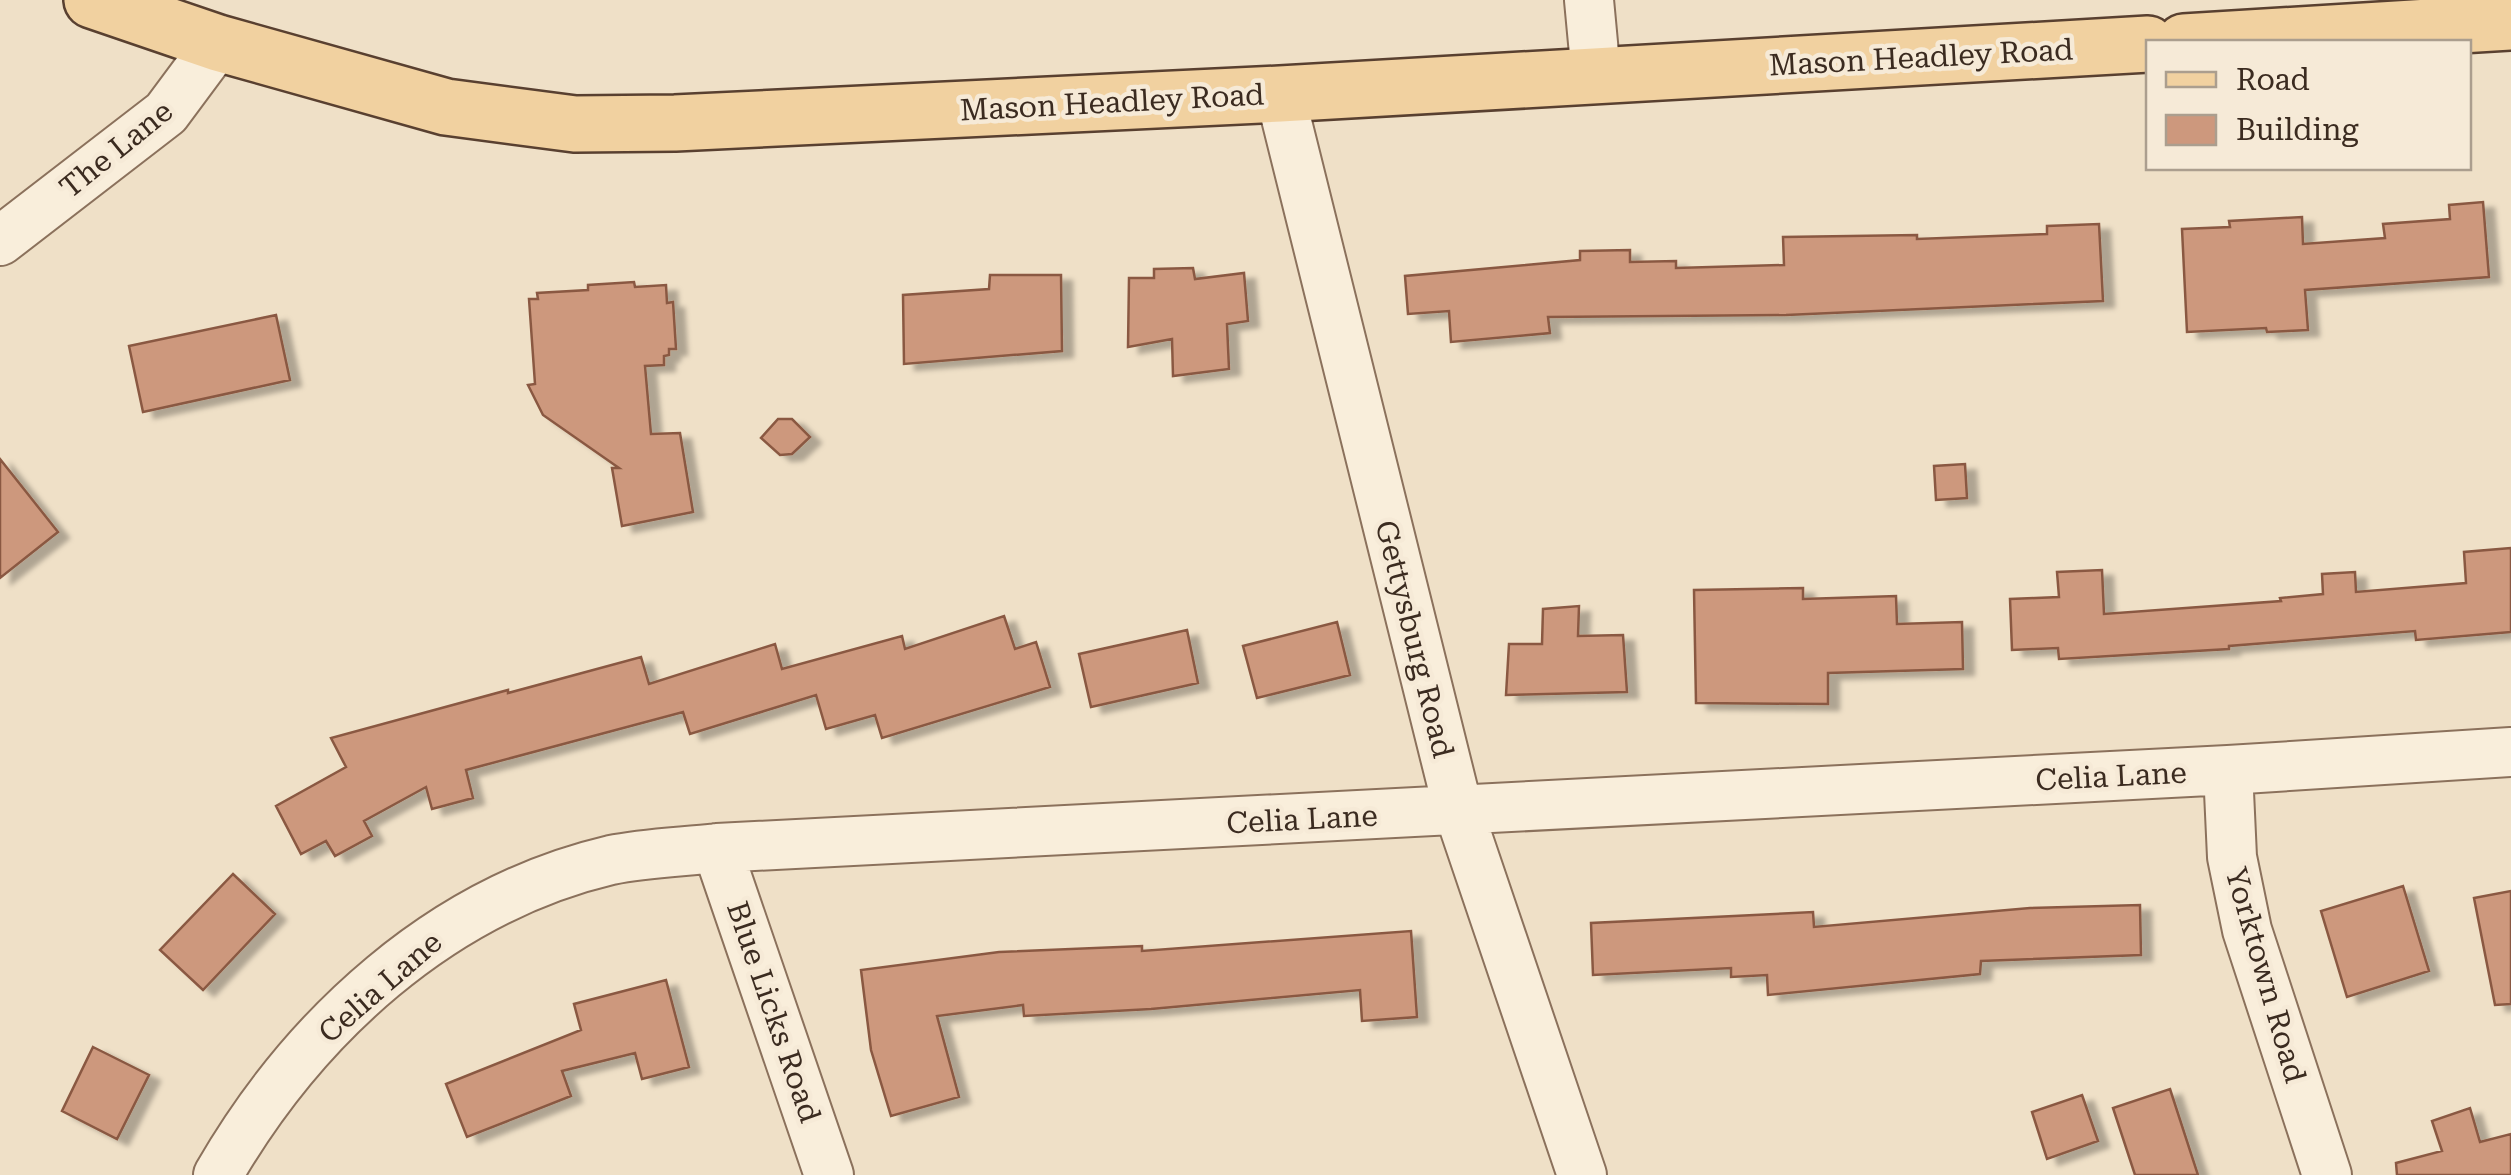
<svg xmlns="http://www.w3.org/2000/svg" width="2511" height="1175" font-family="'Roboto Serif',serif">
  <defs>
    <filter id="shadow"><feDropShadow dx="11" dy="6" stdDeviation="2.5" flood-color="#0004"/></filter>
  </defs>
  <rect width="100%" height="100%" fill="#efe0c7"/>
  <path fill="#cd987d" stroke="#8a5942" stroke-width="2.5" filter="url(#shadow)" d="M 2483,202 L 2489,277 L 2305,290 L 2308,330 L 2267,332 L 2266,328 L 2187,332 L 2182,229 L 2230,227 L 2229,221 L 2302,217 L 2303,244 L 2385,238 L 2383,224 L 2450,219 L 2449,205 Z
    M 2099,224 L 2103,301 L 1786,315 L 1548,317 L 1550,333 L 1451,342 L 1449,311 L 1408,314 L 1405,276 L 1580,260 L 1580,251 L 1630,250 L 1630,262 L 1676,261 L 1676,268 L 1784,265 L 1783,237 L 1917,235 L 1917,239 L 2047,234 L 2047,226 Z
    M 1193,268 L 1195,279 L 1244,273 L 1248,321 L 1227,324 L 1229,369 L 1173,376 L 1172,339 L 1128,347 L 1129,278 L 1154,278 L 1154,269 Z
    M 990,275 L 1061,275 L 1062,351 L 904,364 L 903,295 L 989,289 Z
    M 634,282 L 635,287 L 666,285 L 667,303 L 673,302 L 676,349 L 669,349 L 669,355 L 664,356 L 664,365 L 645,366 L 651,434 L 680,433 L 693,512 L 622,526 L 612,468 L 619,468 L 543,415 L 528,385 L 535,384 L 529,299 L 538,299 L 537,293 L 588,290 L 588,285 Z
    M 276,315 L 290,380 L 143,412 L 129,346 Z
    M 778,419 L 792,419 L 810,437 L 792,454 L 780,455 L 761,438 Z
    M 0,459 L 58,532 L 0,578 Z
    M 1965,464 L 1967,498 L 1936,500 L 1934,466 Z
    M 2511,548 L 2511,632 L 2416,640 L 2415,631 L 2229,646 L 2229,649 L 2059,659 L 2058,648 L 2012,650 L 2010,599 L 2059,597 L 2057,572 L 2102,570 L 2104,614 L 2281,601 L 2280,598 L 2323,594 L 2322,574 L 2355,572 L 2356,592 L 2466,583 L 2464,552 Z
    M 1803,588 L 1803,599 L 1896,596 L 1897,624 L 1962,622 L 1963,669 L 1828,673 L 1828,704 L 1696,703 L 1694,590 Z
    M 1579,606 L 1578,636 L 1623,635 L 1627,692 L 1506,695 L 1509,644 L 1542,644 L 1543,609 Z
    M 1004,616 L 1015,649 L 1036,642 L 1050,687 L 882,738 L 875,715 L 826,729 L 816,695 L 690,734 L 683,712 L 466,770 L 473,798 L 432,809 L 426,787 L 364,821 L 372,836 L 335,856 L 326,841 L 301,854 L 276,806 L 346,767 L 331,738 L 508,690 L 508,693 L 641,657 L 649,684 L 775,644 L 782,669 L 902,636 L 905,649 Z
    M 1337,622 L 1350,675 L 1257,698 L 1243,646 Z
    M 1187,630 L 1198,683 L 1091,707 L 1079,654 Z
    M 233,874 L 275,914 L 203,990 L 160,950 Z
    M 2403,886 L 2429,971 L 2347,997 L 2321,911 Z
    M 2511,891 L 2511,1004 L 2495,1005 L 2474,898 Z
    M 2140,905 L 2141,955 L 1981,961 L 1980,974 L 1768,995 L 1767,975 L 1731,977 L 1731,968 L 1593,975 L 1591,923 L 1813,912 L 1814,927 L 2030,908 Z
    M 1411,931 L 1417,1017 L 1362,1021 L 1360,990 L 1151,1009 L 1024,1016 L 1023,1005 L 937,1016 L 959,1097 L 891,1116 L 871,1050 L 861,970 L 999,952 L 1142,946 L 1142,951 Z
    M 666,980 L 689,1067 L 642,1079 L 635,1053 L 562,1071 L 571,1096 L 467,1137 L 446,1084 L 581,1030 L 574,1004 Z
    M 93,1047 L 149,1075 L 117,1139 L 62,1111 Z
    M 2170,1089 L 2198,1175 L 2135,1175 L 2113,1108 Z
    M 2082,1095 L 2098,1141 L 2047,1159 L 2032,1112 Z
    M 2470,1108 L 2480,1142 L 2511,1134 L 2511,1175 L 2397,1175 L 2396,1163 L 2442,1151 L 2432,1121 Z"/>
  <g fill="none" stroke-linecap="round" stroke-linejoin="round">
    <defs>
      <path id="minor" d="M 1589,0 L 1596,75
        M 1280,94 L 1458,809 L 1582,1175
        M 0,241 L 166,113 L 218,43
        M 2228,770 L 2232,857 L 2247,930 L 2327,1175
        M 717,848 L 829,1175
        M 218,1175 C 304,1026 441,900 611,860 C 645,853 682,852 717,848 L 2228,770 L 2511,752"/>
      <path id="major" d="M 92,0 L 218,43 L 446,107 L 575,124 L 675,123 L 1280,94 L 2148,44
        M 2184,42 L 2511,22"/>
    </defs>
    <use href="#minor" stroke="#8b715c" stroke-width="52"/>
    <use href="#major" stroke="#594030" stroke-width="60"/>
    <use href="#minor" stroke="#f9eedb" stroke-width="48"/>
    <use href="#major" stroke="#f1d1a0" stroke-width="55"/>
  </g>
  <g text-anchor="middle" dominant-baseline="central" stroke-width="9" stroke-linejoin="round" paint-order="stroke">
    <g font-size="30" fill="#3b2b20" stroke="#f6ead7">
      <text transform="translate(1921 57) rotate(-3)">Mason Headley Road</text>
      <text transform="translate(1112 102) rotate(-3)">Mason Headley Road</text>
      <text transform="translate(116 149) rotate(-39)">The Lane</text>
      <text transform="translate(1415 639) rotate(76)">Gettysburg Road</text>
      <text transform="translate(2111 776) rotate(-3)">Celia Lane</text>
      <text transform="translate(1302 819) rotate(-3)">Celia Lane</text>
      <text transform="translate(2266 975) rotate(74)">Yorktown Road</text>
      <text transform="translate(380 987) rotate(-41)">Celia Lane</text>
      <text transform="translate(774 1012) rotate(71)">Blue Licks Road</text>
    </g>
  </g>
  <rect x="2146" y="40" width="325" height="130" fill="#f6ead7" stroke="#ab9e8e" stroke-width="2.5"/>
  <rect x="2166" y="72" width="50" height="15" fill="#f1d1a0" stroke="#ab9e8e" stroke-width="2.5"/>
  <text x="2236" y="90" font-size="30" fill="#3b2b20">Road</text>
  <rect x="2166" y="115" width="50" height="30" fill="#cd987d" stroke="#ab9e8e" stroke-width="2.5"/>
  <text x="2236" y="140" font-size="30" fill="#3b2b20">Building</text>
</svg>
